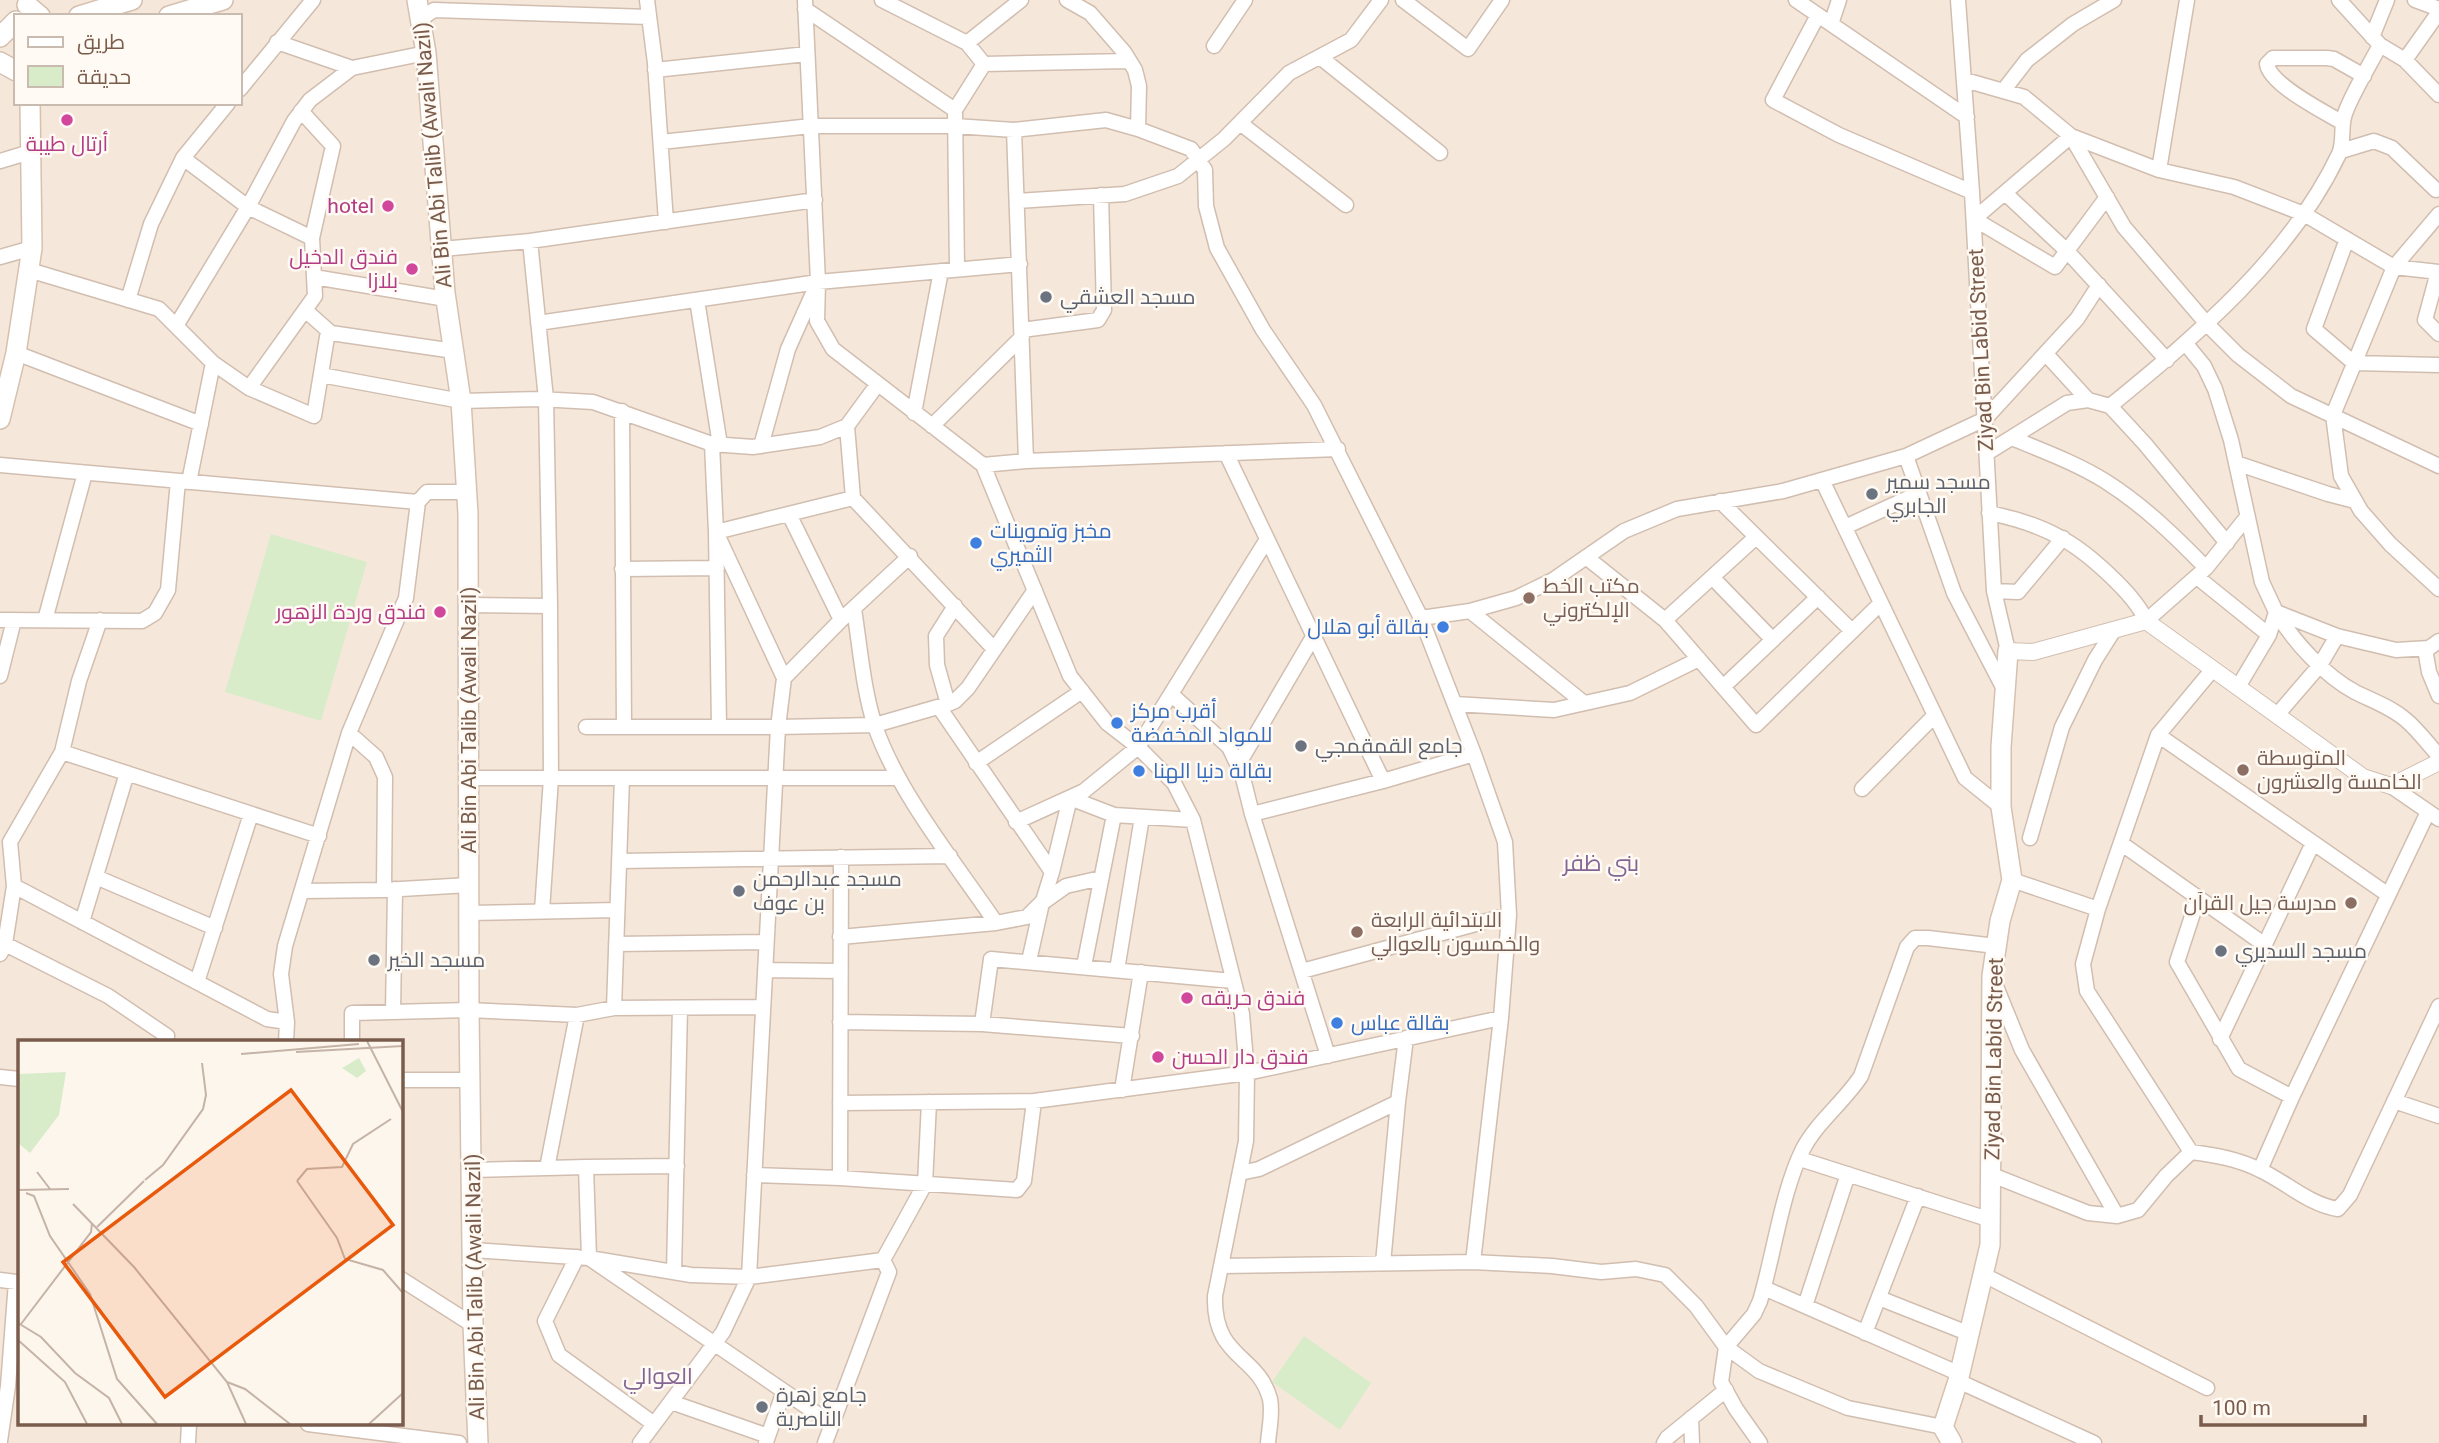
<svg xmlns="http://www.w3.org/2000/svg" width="2439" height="1443" font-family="Roboto,Cairo,sans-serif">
  <rect width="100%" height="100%" fill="#fdf6ec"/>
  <path fill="#f5e8da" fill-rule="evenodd" d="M 0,0 L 2439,0 L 2439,1443 L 0,1443 ZM 16,16 L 240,16 L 240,103 L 16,103 ZM 19,1042 L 401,1042 L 401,1424 L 19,1424 Z"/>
  <path fill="#d8ecc9" d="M 271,534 L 367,562 L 321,721 L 225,692 Z
    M 1304,1336 L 1371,1383 L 1340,1430 L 1272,1382 Z"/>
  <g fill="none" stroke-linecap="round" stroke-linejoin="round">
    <defs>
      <path id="minor" d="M 647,0 L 655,63 L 666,222
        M 882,0 L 967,43 L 984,64
        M 1403,0 L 1468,49 L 1502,0
        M 1796,0 L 1967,117
        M 1958,0 L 1972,192 L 1994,591 L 2008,651
        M 2339,0 L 2380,45 L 2405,60 L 2439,95
        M 2415,0 L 2439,9
        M 805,9 L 955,110
        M 1818,15 L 1773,100 L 1839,135 L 1972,192
        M 420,19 L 434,10 L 649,17
        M 1831,24 L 1839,0
        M 2372,37 L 2387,0
        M 277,42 L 352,68 L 426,53
        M 967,43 L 1021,0
        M 1214,46 L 1245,0
        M 1320,57 L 1440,153
        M 2405,60 L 2439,12
        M 655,70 L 807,54
        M 1965,80 L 2024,97 L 2071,136 L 2159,170 L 2234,187 L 2304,214 L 2394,267 L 2439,272
        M 240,89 L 313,0
        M 2003,91 L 2027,60 L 2073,24 L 2114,0
        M 301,111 L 333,146 L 312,238
        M 1240,123 L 1346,205
        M 2343,123 C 2325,112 2270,85 2267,64 L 2273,58 L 2327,58 L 2334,59 L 2364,76
        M 1138,129 L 1191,149 L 1205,170 L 1206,206 L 1217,248 L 1263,330 L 1314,405 L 1421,618 L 1474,754 L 1505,842 L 1509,915 L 1501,1018 L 1473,1262
        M 1014,130 L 1026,461
        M 661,142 L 811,126 L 955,126 L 1014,130 L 1106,120 L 1138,129 L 1139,86 L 1135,70 L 1124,52 L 1090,13 L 1067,0
        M 2341,151 L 2374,141 L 2392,148 L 2436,190
        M 183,158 L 248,207 L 312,238 L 315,296 L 249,388
        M 0,161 L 30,152
        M 2159,170 L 2187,0
        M 2005,193 L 2067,251 L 2167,360
        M 2107,197 L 2055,267 L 1974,219 L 2071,136 L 2124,227 L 2207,324 L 2238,355 L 2291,396 L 2439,466
        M 1017,201 L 1125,194 L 1178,176 L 1224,139 L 1289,73 L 1351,40 L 1381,0
        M 2439,214 L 2394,267 L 2333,415 L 2341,476 L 2361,511 L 2390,544 L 2439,589
        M 2347,239 L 2314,329 L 2354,363 L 2439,365
        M 530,241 L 546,399 L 550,606 L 551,778 L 542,911
        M 442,249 L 530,241 L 815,200
        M 0,257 L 32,248
        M 957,269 L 955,110 L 984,64 L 1129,61
        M 29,270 L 159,309 L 213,363 L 189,482
        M 2438,272 L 2425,320 L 2439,334
        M 314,277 L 446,299
        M 818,282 L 817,321 L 833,349 L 983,465 L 1026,461 L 1338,449
        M 128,300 L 151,224 L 183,158 L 228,103
        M 697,300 L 720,445
        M 305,310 L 331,333 L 454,351
        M 538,323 L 818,282 L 1020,264
        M 176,326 L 248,207 L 294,121 L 310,100 L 352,68
        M 1022,330 L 1098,320 L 1104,310 L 1101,195
        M 2186,344 L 2204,366 L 2215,389 L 2231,440 L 2262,582 L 2276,612 L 2269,635 L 2238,687
        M 16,353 L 201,424
        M 2046,354 L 2088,400
        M 213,363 L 249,388 L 314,416 L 328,331
        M 321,375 L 461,401 L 540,399 L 593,402 L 712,444 L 753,447 L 820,437 L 847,426 L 877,385
        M 2110,406 C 2197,335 2290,257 2339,154 C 2344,143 2341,129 2344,117 C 2348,100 2371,63 2380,45
        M 622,411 L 624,727
        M 914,413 L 941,271
        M 847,426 L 853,498 L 994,649
        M 932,426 L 1022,337
        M 2012,438 C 2043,451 2076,463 2105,481 C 2143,505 2175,536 2206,568
        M 761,446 L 788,349 L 818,282 L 805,0
        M 1226,453 L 1383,781
        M 1987,453 L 2067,403 L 2088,400 L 2110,406 L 2145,444 L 2227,543
        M 1906,456 L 1954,593 L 2004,689
        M 2236,463 L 2328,494 L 2355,501
        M 0,465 L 418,502 L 427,492 L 466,492
        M 983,465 L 1070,676 L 1107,723 L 1138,747 L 1174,783 L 1193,820 L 1242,1014 L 1247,1073 L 1246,1141 L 1215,1296 C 1213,1359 1258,1354 1270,1399 C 1273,1413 1269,1429 1268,1443
        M 1822,480 L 1965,778 L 2001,807
        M 1720,501 L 1852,631
        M 1989,513 C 2014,518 2038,525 2061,538 C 2086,551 2136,595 2146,621 L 2206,568 L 2247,517
        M 789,514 L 841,620
        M 1845,527 L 1919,493
        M 1586,557 L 1665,620 L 1756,725 L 1881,603
        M 622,569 L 717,568
        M 1712,577 L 1773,640
        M 2197,577 L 2269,635
        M 1994,591 L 2018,592 L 2063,538
        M 469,605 L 550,606
        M 854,609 C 860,647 863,689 875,726 C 898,793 956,864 996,923
        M 1470,611 L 1584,703
        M 2276,612 C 2293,641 2325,676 2355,692 C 2373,701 2391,707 2406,720 C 2418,730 2428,744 2439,756
        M 2276,612 L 2337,636 L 2396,650 L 2429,648 L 2439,641
        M 1421,618 L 1470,611 L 1516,598 L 1553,580 L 1624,531 L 1677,509 L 1783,491 L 1906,456 L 1985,419 L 2077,319 L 2099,285
        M 0,620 L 142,621 L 155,613 L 168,590 L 178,481
        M 45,620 L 85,473
        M 1665,620 L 1756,537
        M 2425,649 L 2429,672 L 2439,696
        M 0,676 L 14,620
        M 784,678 L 841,620 L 910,556
        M 1723,687 L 1818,597
        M 1171,694 L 1229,747 L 1242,774 L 1252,814 L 1328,1056
        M 948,704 L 937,665 L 936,636 L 955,606
        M 1455,704 L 1554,710 L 1630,693 L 1699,659
        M 2277,715 L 2320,665 L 2337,636
        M 586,727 L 778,727 L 875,725 L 948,704 L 955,701 L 968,688 L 1035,590
        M 719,727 L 716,532 L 853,498
        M 349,733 L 376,757 L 385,777 L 384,890
        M 2158,735 L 2387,894
        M 62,752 L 319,836
        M 976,763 L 1082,691
        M 1238,765 L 1313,637
        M 469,778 L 898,778
        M 2391,786 L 2439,819
        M 1862,789 L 1935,715
        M 1252,814 L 1383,781 L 1474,754
        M 1016,822 L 1084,791 L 1138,747 L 1266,541
        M 2030,838 L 2062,727 L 2095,660 L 2114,630
        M 2122,844 L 2265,945
        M 619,861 L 950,856
        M 1052,872 L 1070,798 L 1114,815 L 1193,820
        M 96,877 L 215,928
        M 2012,880 L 2098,909
        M 14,886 L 267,1019 L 287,1022
        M 302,891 L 384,890 L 469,885
        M 2198,898 L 2177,962 L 2239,1069 L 2292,1097
        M 469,913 L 617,910
        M 82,922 L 127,773
        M 840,937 L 996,923 L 1027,917 L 1043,901 L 1052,872 L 939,707
        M 5,944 L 108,996 L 167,1036 L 165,1042
        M 616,944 L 766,942
        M 0,954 L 5,944 L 14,886 L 10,842 L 62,752 L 79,681 L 100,620
        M 1029,961 L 1042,903 L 1066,886 L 1101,878
        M 1084,966 L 1114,815
        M 765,970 L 840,971
        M 1117,970 L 1142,817
        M 1302,971 L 1509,915
        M 197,982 L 251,814
        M 1995,984 L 2022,1050 L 2117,1216
        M 614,1008 L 622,778
        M 393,1012 L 395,889
        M 840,1022 L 982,1024 L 1132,1036
        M 982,1024 L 991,959 L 1233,981
        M 2220,1039 L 2313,843
        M 286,1042 L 287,1022 L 281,974 L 285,946 L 349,733 L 406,598 L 418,502
        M 352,1042 L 352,1013 L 469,1010 L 577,1015 L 614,1008 L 763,1007
        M 0,1077 L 19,1079
        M 401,1080 L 471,1080
        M 1122,1090 L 1141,972
        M 2394,1101 L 2439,1116
        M 840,1103 L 1034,1101 L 1247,1073 L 1501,1018
        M 2191,1152 L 2087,991 L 2083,964 L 2098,909 L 2158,735 L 2213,669
        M 1800,1159 L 1991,1220
        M 586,1167 L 677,1166
        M 547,1168 L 577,1015
        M 472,1170 L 586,1167 L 589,1258 L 691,1275 L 749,1277 L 883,1260 L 889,1272 L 825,1443
        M 2260,1170 L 2292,1097 L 2428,812
        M 1240,1173 L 1259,1169 L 1398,1102 L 1406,1038
        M 754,1175 L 840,1178 L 841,857
        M 1992,1175 L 2088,1213 L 2117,1216 L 2138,1210 L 2166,1176 L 2191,1152 C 2215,1155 2238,1159 2260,1170 C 2286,1182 2308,1204 2338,1209 L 2350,1195 L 2439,1006
        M 840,1178 L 1017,1190 L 1024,1181 L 1034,1101
        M 472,1250 L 589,1258 L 832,1424
        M 577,1257 L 545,1321 L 559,1355 L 654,1424
        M 883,1260 L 925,1184 L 929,1102
        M 1383,1263 L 1398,1102
        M 1221,1266 L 1473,1262 L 1552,1266 L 1601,1272 L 1636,1269 L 1665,1275 L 1696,1306 L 1726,1347 L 1759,1371 L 1848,1408 L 1943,1427
        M 674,1272 L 680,1008
        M 1984,1275 L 2207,1388
        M 401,1279 L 473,1325
        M 0,1280 L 16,1282 L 8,1386 L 0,1441
        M 1764,1288 L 1960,1374
        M 1879,1298 L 1970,1334
        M 1805,1306 L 1848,1174
        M 1865,1333 L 1918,1196
        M 1958,1381 L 2094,1443
        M 671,1402 L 768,1436
        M 1691,1418 L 1692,1443
        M 308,1424 L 459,1443
        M 766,1442 L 784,1391
        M 188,1443 L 189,1424
        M 640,1443 L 723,1332 L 749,1277 L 778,727 L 784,678 L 716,532 L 712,444
        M 1664,1443 L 1667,1438 L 1726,1390
        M 1760,1443 L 1736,1409 L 1721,1382 L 1726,1347 L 1754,1314 L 1760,1301 C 1774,1254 1782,1191 1803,1149 C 1817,1122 1844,1102 1861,1076 L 1907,947 L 1915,938 L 1928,938 L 1996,946"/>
      <path id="tertiary" d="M 2008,651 L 2033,652 L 2146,621 L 2363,777 L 2391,786 L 2439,762"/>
      <path id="secondary" d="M 417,0 L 426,53 L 445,293 L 461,401 L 468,514 L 469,1010 L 473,1325 L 478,1443
        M 27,5 L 40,16
        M 79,16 L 132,0
        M 169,16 L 223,0
        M 0,37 L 16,21
        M 0,62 L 16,71
        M 0,419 L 16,353 L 32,248 L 30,103
        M 1952,1443 L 1943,1427 L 1958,1381 L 1990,1245 L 1992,976 L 2000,921 L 2012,880 L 2001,807 L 2001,747 L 2008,651"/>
    </defs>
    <use href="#minor" stroke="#d1beb0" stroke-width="17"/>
    <use href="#tertiary" stroke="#d1beb0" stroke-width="18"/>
    <use href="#secondary" stroke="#d6c0b0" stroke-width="22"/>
    <use href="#minor" stroke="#fff" stroke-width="14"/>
    <use href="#tertiary" stroke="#fff" stroke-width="16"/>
    <use href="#secondary" stroke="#fff" stroke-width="19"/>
  </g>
  <g fill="#d1479c" stroke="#fffaf3" stroke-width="2.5">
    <circle cx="67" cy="120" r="7"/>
    <circle cx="388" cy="206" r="7"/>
    <circle cx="412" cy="269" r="7"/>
    <circle cx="440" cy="612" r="7"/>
    <circle cx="1187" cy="998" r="7"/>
    <circle cx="1158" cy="1057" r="7"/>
  </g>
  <g fill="#6b7280" stroke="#fffaf3" stroke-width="2.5">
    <circle cx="1046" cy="297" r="7"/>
    <circle cx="1872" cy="494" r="7"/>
    <circle cx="1301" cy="746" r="7"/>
    <circle cx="739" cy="891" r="7"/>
    <circle cx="2221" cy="951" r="7"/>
    <circle cx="374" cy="960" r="7"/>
    <circle cx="762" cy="1407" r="7"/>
  </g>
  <g fill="#3f7fe0" stroke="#fffaf3" stroke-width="2.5">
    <circle cx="976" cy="543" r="7"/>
    <circle cx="1443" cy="627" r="7"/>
    <circle cx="1117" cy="723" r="7"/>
    <circle cx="1139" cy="771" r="7"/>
    <circle cx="1337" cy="1023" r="7"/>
  </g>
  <g fill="#8d6e63" stroke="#fffaf3" stroke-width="2.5">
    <circle cx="1529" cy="598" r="7"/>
    <circle cx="2243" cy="770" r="7"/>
    <circle cx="2351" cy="903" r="7"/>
    <circle cx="1357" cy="932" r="7"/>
  </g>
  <g text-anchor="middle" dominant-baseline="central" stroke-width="5" stroke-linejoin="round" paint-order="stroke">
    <g font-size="21" fill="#b23c85" stroke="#fffaf3" text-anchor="end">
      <text x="67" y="144" text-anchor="middle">أرتال طيبة</text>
      <text x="374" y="206">hotel</text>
      <text x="398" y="257">فندق الدخيل<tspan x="398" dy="24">بلازا</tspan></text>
      <text x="426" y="612">فندق وردة الزهور</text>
      <text x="1201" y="998" text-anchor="start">فندق حريقه</text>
      <text x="1172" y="1057" text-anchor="start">فندق دار الحسن</text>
    </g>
    <g font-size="21" fill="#7a5c4d" stroke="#fffaf3">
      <text transform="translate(433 155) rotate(-95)">Ali Bin Abi Talib (Awali Nazil)</text>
      <text transform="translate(1981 350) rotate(-93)">Ziyad Bin Labid Street</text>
      <text transform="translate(469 720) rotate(-90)">Ali Bin Abi Talib (Awali Nazil)</text>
      <text transform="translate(1994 1059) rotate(-89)">Ziyad Bin Labid Street</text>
      <text transform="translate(475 1287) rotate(-91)">Ali Bin Abi Talib (Awali Nazil)</text>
    </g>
    <g font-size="21" fill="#5b616d" stroke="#fffaf3" text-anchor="start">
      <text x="1060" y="297">مسجد العشقي</text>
      <text x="1886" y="482">مسجد سمير<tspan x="1886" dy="24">الجابري</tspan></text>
      <text x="1315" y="746">جامع القمقمجي</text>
      <text x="753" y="879">مسجد عبدالرحمن<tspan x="753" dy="24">بن عوف</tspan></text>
      <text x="2235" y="951">مسجد السديري</text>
      <text x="388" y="960">مسجد الخير</text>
      <text x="776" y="1395">جامع زهرة<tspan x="776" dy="24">الناصرية</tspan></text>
    </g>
    <g font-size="21" fill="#366cbe" stroke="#fffaf3" text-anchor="start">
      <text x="990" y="531">مخبز وتموينات<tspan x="990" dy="24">الثميري</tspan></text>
      <text x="1429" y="627" text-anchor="end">بقالة أبو هلال</text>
      <text x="1131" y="711">أقرب مركز<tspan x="1131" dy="24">للمواد المخفضة</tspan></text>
      <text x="1153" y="771">بقالة دنيا الهنا</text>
      <text x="1351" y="1023">بقالة عباس</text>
    </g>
    <g font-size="21" fill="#785e54" stroke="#fffaf3" text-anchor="start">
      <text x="1543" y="586">مكتب الخط<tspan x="1543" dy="24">الإلكتروني</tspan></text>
      <text x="2257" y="758">المتوسطة<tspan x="2257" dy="24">الخامسة والعشرون</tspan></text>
      <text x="2337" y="903" text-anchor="end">مدرسة جيل القرآن</text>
      <text x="1371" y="920">الابتدائية الرابعة<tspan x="1371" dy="24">والخمسون بالعوالي</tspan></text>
    </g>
    <g font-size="23" fill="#846695" stroke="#fffaf3">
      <text x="1601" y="863">بني ظفر</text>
      <text x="658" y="1376">العوالي</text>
    </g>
  </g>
  <g transform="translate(18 1040)">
    <rect width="385" height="385" fill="#fdf6ec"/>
    <path d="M 341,18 L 348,31 L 339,38 L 324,28 ZM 48,32 L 41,75 L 12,113 L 0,103 L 0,34 Z" fill="#d8ecc9"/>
    <path fill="none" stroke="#c5b3a7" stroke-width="2" d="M 349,1 L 385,72M 278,12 L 385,6M 223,14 L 341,4M 19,132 L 32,149M 127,140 L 145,125 L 185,69 L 188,55 L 184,23M 279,141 L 289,129 L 324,127 L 335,104 L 373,79M 279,141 L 319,198 L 327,219 L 365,230 L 385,253M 0,150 L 51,149M 8,153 L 16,156 L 32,196 L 72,254 L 99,339 L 139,384M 55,164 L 116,227 L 209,342 L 228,384M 79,187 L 126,141M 0,283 L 23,297 L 57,333 L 91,358 L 104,384M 3,284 L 73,192 L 74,183M 0,300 L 47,342 L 69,384M 209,342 L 227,349 L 272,384M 351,384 L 385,353"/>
    <path fill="#e8590c" fill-opacity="0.15" stroke="#e8590c" stroke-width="3.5" d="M 273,50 L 375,185 L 147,357 L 45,222 Z"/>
    <rect width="385" height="385" fill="none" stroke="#7a5c4d" stroke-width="3.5"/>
  </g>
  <rect x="14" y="14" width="228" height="91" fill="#fffaf3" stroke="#cabbb1" stroke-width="2"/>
  <rect x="28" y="37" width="35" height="10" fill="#ffffff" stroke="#cabbb1" stroke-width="2"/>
  <text x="77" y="49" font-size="21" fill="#7a5c4d">طريق</text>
  <rect x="28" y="66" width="35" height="21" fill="#d8ecc9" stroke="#cabbb1" stroke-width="2"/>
  <text x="77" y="84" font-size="21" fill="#7a5c4d">حديقة</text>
  <path d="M2201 1415v10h164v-10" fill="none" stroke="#7a5c4d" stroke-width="3.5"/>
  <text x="2212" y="1415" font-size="21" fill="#7a5c4d" stroke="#fffaf3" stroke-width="5" paint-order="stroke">100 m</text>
</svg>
